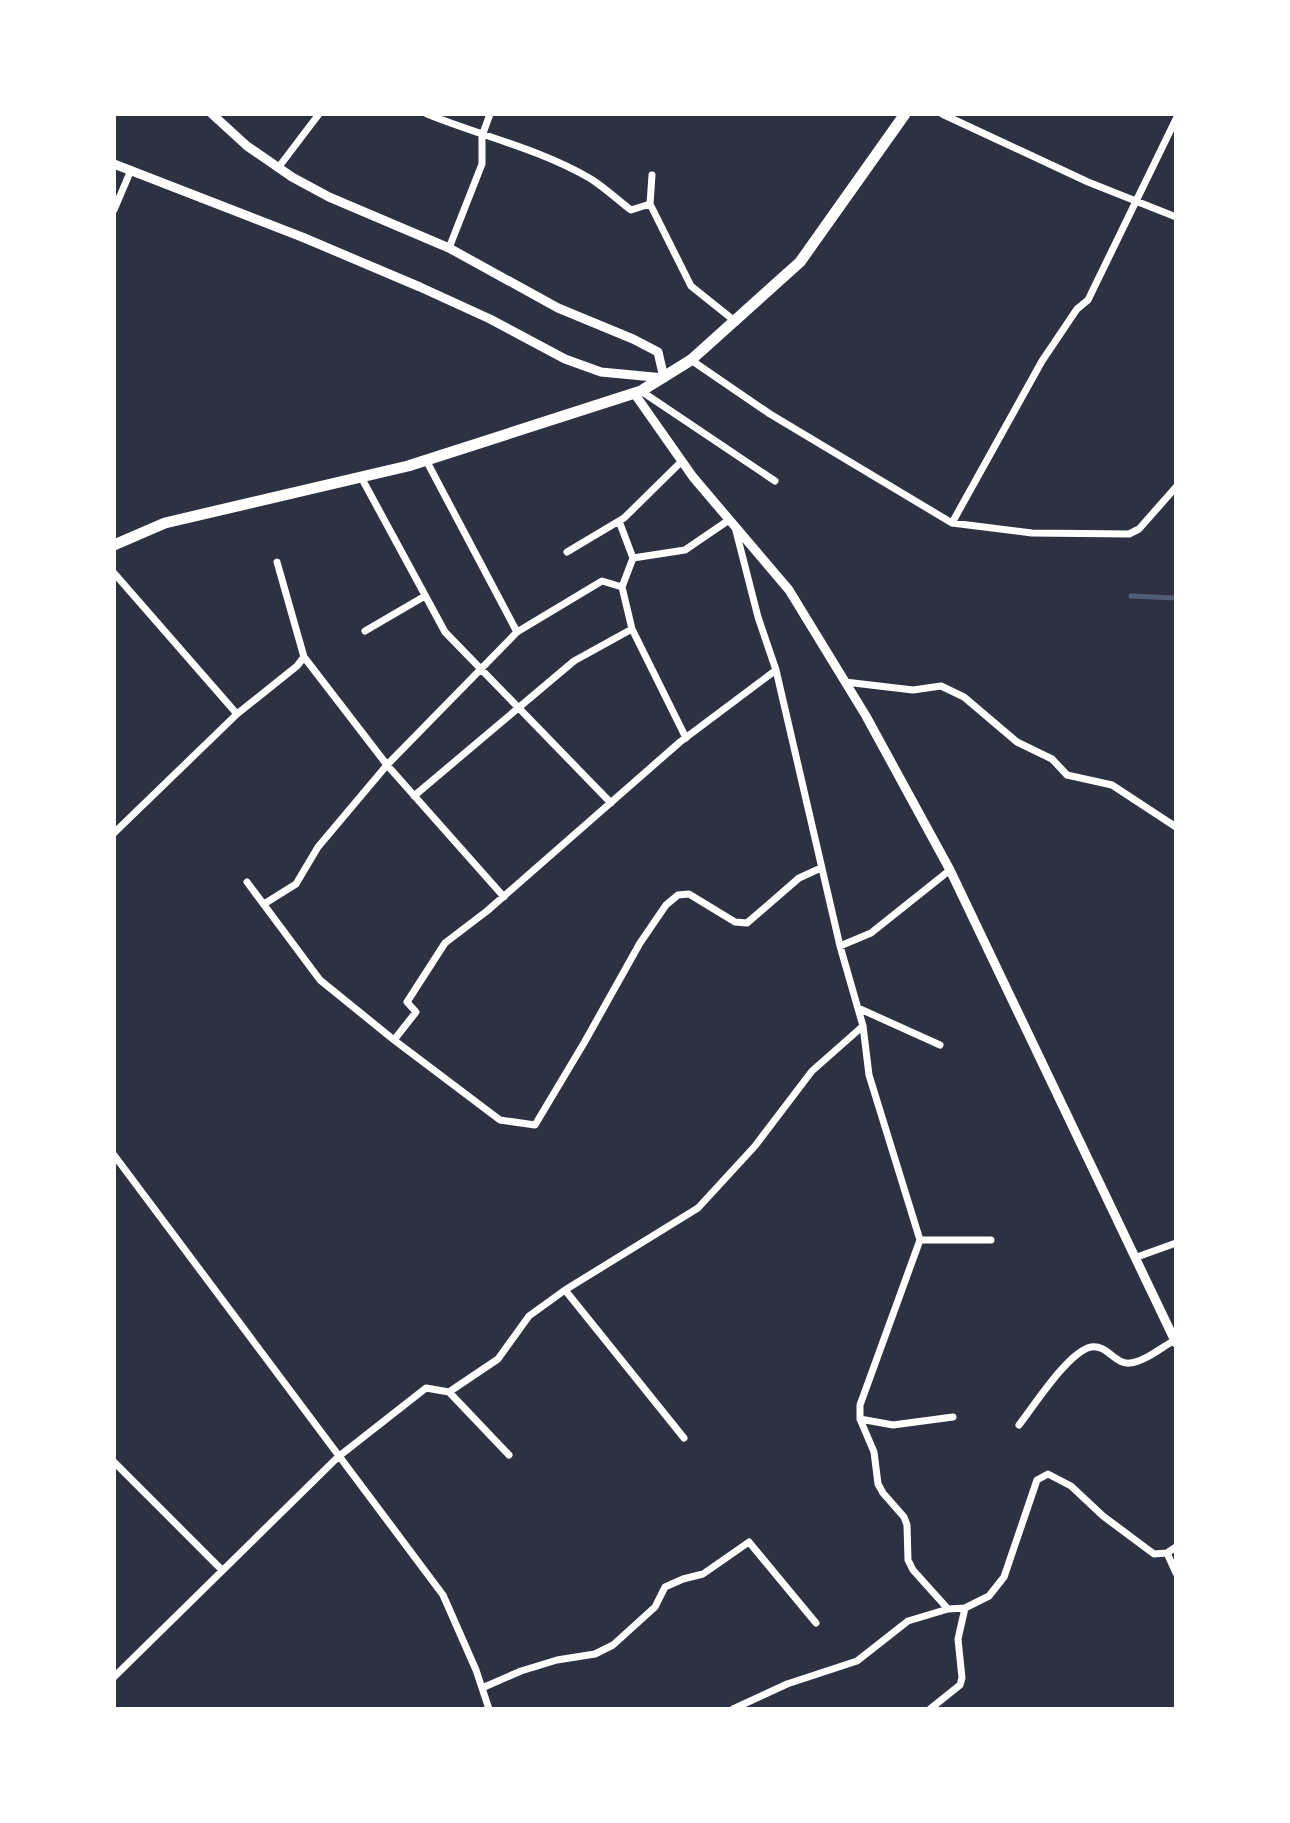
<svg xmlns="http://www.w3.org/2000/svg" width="1290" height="1823" font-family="Manrope,sans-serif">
  <rect width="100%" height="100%" fill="#2d3142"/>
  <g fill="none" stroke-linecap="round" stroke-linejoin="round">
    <path stroke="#4f5d75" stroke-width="5" d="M 1131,596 L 1176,598"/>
    <path stroke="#fff" stroke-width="7" d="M 427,114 C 481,136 540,149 591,179 C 605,188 618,200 631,210 L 650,204
      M 942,114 L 1088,182 L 1176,217
      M 278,168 L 319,114
      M 652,175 L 650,204 L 691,286 L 736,322
      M 114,210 L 131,170
      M 449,248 L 482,164 L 482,136 L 490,114
      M 691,360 L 770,414 L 952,523 L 1032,533 L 1129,534 L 1139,529 L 1176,487
      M 641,391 L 775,481
      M 426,460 L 517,632
      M 361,477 L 445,632 L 611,803
      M 619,521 L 633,558 L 622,587 L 632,629 L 686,738
      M 952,523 L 1042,361 L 1077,309 L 1088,300 L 1176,119
      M 736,531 L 758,617 L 776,670 L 840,946 L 863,1026 L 869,1075 L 920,1240 L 860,1405 L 860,1419 L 874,1452 L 878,1484 L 883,1493 L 904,1517 L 907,1525 L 908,1560 L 913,1570 L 948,1609
      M 567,552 L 624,518 L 682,461
      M 633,558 L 685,550 L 729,520
      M 277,562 L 304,657 L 387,765 L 504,897
      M 114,573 L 237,714
      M 365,631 L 425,596
      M 776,670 L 680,742 L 487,911 L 445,943 L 407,1002 L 416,1012 L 394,1040 L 500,1120 L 535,1125 L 584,1043 L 640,943 L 666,905 L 678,895 L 689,894 L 735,922 L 747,923 L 799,878 L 821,868
      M 845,682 L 913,690 L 941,686 L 964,697 L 1017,742 L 1052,759 L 1067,775 L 1112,785 L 1176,827
      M 414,796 L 574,661 L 632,629
      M 114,833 L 237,714 L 297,666 L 304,657
      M 247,882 L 320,980 L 394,1040
      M 264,904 L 296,884 L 318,847 L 387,765 L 517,632 L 602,581 L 622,587
      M 840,946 L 871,933 L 950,870
      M 858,1008 L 940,1045
      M 114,1155 L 443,1595 L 476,1670 L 489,1709
      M 920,1240 L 991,1240
      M 1137,1257 L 1176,1243
      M 565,1290 L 684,1438
      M 449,1392 L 509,1455
      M 860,1419 L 893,1425 L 953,1417
      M 1019,1425 C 1034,1406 1068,1352 1091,1347 C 1107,1344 1115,1365 1130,1363 C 1144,1362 1162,1347 1175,1340
      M 114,1462 L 222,1570
      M 1167,1553 L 1176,1573
      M 114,1677 L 338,1457 L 426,1388 L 449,1392 L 498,1359 L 529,1316 L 565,1290 L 698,1208 L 755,1146 L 812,1071 L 863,1026
      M 482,1688 L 521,1671 L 557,1660 L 595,1654 L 613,1645 L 655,1607 L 665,1587 L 683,1579 L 703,1574 L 749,1542 L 816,1623
      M 733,1709 L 787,1684 L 857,1661 L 908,1621 L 948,1609 L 965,1608 L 989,1596 L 1004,1577 L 1037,1480 L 1048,1474 L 1071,1486 L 1103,1516 L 1154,1554 L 1167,1553 L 1176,1547
      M 930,1709 L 960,1685 L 962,1678 L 958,1639 L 965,1608"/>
    <path stroke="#fff" stroke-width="9" d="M 114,164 L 302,237 L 420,287 L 490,319 L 565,359 L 601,372 L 664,378 L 658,352 L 633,339 L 558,308 L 449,248 L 329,197 L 292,177 L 247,146 L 212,114
      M 634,393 L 693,477 L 789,590 L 866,716 L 950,870 L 1176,1343"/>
    <path stroke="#fff" stroke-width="11" d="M 114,545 L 165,523 L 408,466 L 641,391 L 691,360 L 800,262 L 905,114"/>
  </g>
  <rect width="1290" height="1823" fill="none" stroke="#ffffff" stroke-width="232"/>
</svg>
